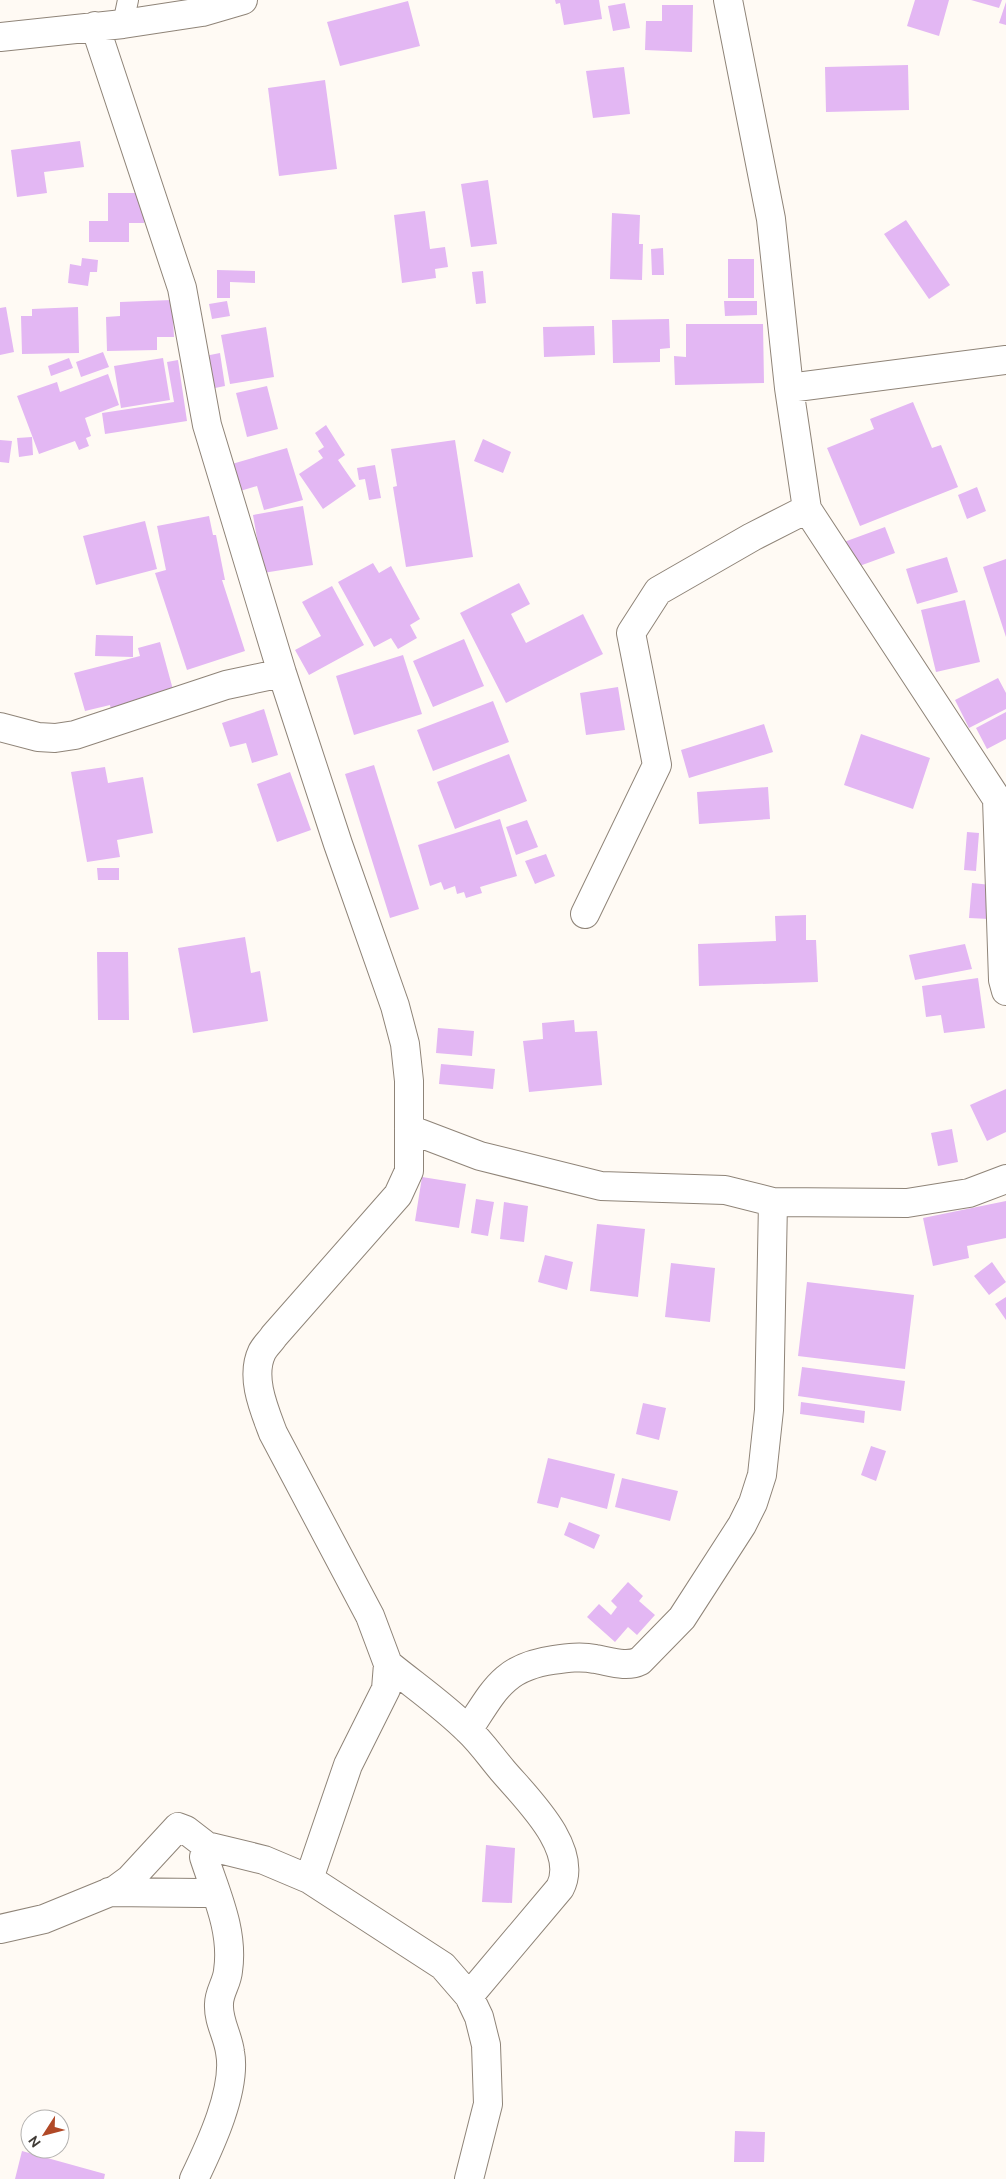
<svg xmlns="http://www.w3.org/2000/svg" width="1006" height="2179" font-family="Ubuntu,sans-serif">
  <rect width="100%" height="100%" fill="#fffaf4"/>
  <path fill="#e3b7f3" d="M 555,0 L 599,0 L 602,19 L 564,25 L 560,3 L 556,4 Z
    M 915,0 L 949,0 L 939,36 L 907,26 Z
    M 971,0 L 1002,0 L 999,8 Z
    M 408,1 L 420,46 L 340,66 L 327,22 Z
    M 1006,2 L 1006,25 L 999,23 Z
    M 625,3 L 630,28 L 613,31 L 608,6 Z
    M 662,5 L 693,5 L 692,52 L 645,50 L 646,21 L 662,21 Z
    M 908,65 L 909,110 L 826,112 L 825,67 Z
    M 624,67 L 630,114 L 593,118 L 586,71 Z
    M 325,80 L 337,169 L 279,176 L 268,88 Z
    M 80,141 L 84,167 L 44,172 L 47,193 L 17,197 L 11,150 Z
    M 488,180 L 497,244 L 471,247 L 461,184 Z
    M 108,193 L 143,193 L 144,223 L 129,223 L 129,242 L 89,242 L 89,221 L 108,221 Z
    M 425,211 L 430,249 L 445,247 L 448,267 L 435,269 L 436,278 L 402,283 L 394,215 Z
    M 612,213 L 640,215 L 639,244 L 643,244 L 642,280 L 610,279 Z
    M 906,220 L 950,285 L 929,299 L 884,234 Z
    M 663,248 L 664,275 L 652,275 L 651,249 Z
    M 82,258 L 98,260 L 97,272 L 90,272 L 88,286 L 68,283 L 70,264 L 81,266 Z
    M 728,259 L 754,259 L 754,298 L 728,298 Z
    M 217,270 L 255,271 L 255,283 L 230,282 L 230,298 L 217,298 Z
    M 483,271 L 486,303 L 476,304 L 472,272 Z
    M 172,300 L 174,337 L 157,337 L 157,350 L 107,351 L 106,317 L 120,316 L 120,302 Z
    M 227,301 L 230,316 L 212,319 L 209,304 Z
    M 724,301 L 757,301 L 757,315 L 725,316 Z
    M 6,307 L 14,352 L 0,355 L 0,308 Z
    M 78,307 L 79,353 L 22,354 L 21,316 L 32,316 L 32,309 Z
    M 669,319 L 670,348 L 660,349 L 660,362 L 613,363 L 612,320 Z
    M 686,324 L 763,324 L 764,383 L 675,385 L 674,356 L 686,357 Z
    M 594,326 L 595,355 L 544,357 L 543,327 Z
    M 266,327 L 274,377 L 230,384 L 221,335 Z
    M 103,352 L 109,367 L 81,377 L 76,362 Z
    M 220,353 L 225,386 L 205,390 L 200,357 Z
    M 69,358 L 73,368 L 51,376 L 48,366 Z
    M 163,358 L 170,400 L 121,408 L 114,366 Z
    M 178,360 L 187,421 L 105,434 L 102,413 L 174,402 L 167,362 Z
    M 108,374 L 119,405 L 85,418 L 91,436 L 86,438 L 89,446 L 79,450 L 75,441 L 39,454 L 17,396 L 57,382 L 60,392 Z
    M 267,386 L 278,429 L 247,437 L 236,393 Z
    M 913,402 L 932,448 L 941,445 L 958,487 L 860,526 L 827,448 L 874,429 L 870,419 Z
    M 326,425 L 345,455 L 338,460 L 356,486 L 323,509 L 299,474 L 323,458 L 318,451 L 324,447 L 315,433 Z
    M 32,437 L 33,455 L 19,457 L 17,438 Z
    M 483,439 L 511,452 L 503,473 L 474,461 Z
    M 0,440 L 12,441 L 9,463 L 0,462 Z
    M 455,440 L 473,557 L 406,567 L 393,487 L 397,486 L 391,449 Z
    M 287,448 L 303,500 L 264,510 L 257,486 L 240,491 L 232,464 Z
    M 375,465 L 381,498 L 369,500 L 365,479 L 359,480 L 357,468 Z
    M 977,487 L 986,511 L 967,519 L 958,495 Z
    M 303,506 L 313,565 L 263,573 L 253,515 Z
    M 209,516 L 213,535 L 216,535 L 225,580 L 222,580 L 245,651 L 187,670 L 155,573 L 166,570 L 157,526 Z
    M 145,521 L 157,569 L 96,585 L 83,536 Z
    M 885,527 L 895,553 L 854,568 L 844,542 Z
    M 947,557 L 958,592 L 917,604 L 906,569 Z
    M 1006,559 L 1006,637 L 983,567 Z
    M 373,563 L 379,573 L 391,566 L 420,619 L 410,625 L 417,638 L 398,649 L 391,638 L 374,647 L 338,582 Z
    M 519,583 L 530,604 L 511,614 L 526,643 L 583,614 L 603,654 L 506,703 L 460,613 Z
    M 332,586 L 364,645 L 309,675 L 295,650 L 321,636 L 302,602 Z
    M 965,600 L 980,662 L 936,672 L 921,610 Z
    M 96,635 L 133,636 L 133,657 L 95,656 Z
    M 464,639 L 484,686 L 433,707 L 413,661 Z
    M 160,642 L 175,697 L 112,714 L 110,705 L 85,711 L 74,673 L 140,656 L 138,648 Z
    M 403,655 L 422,714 L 354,735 L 336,676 Z
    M 998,678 L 1006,693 L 1006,709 L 969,728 L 955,700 Z
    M 618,687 L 625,730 L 586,735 L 580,693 Z
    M 493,701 L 509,742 L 433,771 L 417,730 Z
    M 264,709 L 278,755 L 252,763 L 246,743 L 230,747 L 222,723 Z
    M 1006,712 L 1006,739 L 987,749 L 976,728 Z
    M 764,724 L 773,752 L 689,778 L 681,750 Z
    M 861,734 L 930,758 L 913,809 L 844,785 Z
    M 509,754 L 527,801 L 455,829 L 437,782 Z
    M 374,765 L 419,909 L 390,918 L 345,774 Z
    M 105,767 L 108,783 L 143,777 L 153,833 L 117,840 L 120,857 L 87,862 L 71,772 Z
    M 290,772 L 311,830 L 277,842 L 257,784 Z
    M 768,787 L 770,819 L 699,824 L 697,792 Z
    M 500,819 L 517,876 L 480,887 L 482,893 L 466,898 L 464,892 L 457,894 L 455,886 L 444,890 L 441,882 L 430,886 L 418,845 Z
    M 527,820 L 538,847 L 516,855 L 506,827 Z
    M 967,832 L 979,833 L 976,871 L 964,870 Z
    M 546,854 L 555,876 L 535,884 L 525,861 Z
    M 97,868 L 119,868 L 119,880 L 98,880 Z
    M 972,883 L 991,885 L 989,919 L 969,918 Z
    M 806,915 L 806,940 L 816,940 L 818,982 L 699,986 L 698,944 L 776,941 L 775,916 Z
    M 245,937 L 251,973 L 260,971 L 268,1021 L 193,1033 L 178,948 Z
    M 965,944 L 972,969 L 915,980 L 909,955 Z
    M 97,952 L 128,952 L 129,1020 L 98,1020 Z
    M 978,978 L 985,1028 L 944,1033 L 941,1015 L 926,1017 L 922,986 Z
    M 574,1020 L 575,1032 L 597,1031 L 602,1085 L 529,1092 L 523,1041 L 543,1039 L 542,1023 Z
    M 438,1028 L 474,1031 L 472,1056 L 436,1053 Z
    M 441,1064 L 495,1069 L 493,1089 L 439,1084 Z
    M 1006,1089 L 1006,1132 L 987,1141 L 970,1105 Z
    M 952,1129 L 958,1162 L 938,1166 L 931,1133 Z
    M 422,1177 L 466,1184 L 459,1228 L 415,1221 Z
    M 476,1199 L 494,1202 L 488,1236 L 471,1233 Z
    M 1006,1201 L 1006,1238 L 967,1246 L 969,1258 L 933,1266 L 923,1218 Z
    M 504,1202 L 528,1206 L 524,1242 L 500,1239 Z
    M 597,1224 L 645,1229 L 638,1297 L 590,1291 Z
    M 545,1255 L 573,1262 L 567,1290 L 538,1282 Z
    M 992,1262 L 1006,1282 L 989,1295 L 974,1276 Z
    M 671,1263 L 715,1268 L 710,1322 L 665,1317 Z
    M 807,1282 L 914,1295 L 905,1369 L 798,1356 Z
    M 1006,1297 L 1006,1320 L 995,1304 Z
    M 802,1367 L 905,1381 L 901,1411 L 798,1396 Z
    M 801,1402 L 865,1411 L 864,1423 L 800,1414 Z
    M 643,1403 L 666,1408 L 659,1440 L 636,1434 Z
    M 871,1446 L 886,1451 L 876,1481 L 861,1475 Z
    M 548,1458 L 615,1474 L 607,1509 L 561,1497 L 558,1508 L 537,1503 Z
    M 622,1478 L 678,1491 L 670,1521 L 615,1507 Z
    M 569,1522 L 600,1535 L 594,1549 L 564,1535 Z
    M 628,1582 L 643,1596 L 639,1601 L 655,1615 L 637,1635 L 628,1627 L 615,1642 L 587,1617 L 599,1604 L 611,1615 L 617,1607 L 611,1601 Z
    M 486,1845 L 515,1848 L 512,1903 L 482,1902 Z
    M 735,2131 L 765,2132 L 764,2162 L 734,2162 Z
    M 22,2151 L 105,2174 L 104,2179 L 15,2179 Z"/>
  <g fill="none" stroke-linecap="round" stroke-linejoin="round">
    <defs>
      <path id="lane" d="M 123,24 L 128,0"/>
      <path id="street" d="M 728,0 L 771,219 L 789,388 L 807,509 L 997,799 L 1003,980 L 1006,991
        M 95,26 L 182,288 L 207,425 L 282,673 L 338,844 L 395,1006 L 405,1044 L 409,1081 L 409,1171 L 398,1195 L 274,1336 C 271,1341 265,1346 262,1352 C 250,1377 264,1409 273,1433 L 370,1616 L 388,1664 L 386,1689 L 348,1765 L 309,1879
        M 0,37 L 123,24 L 202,12 L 243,0
        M 789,388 L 1006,360
        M 0,727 L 38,737 L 55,738 L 75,735 L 226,685 L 282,673
        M 585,914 L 657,765 L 631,633 L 658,591 L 752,537 L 807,509
        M 409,1129 L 480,1156 L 601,1186 L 725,1190 L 773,1202 L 907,1203 L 969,1193 L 1006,1179
        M 388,1664 C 415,1686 444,1706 468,1730 C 481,1742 491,1757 503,1771 C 526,1798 580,1849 560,1888 L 469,1996
        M 468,1730 C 494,1691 503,1667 553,1660 C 567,1658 581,1656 595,1659 C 609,1661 626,1668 640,1661 L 682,1618 L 742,1525 L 753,1503 L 762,1475 L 769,1410 L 773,1202
        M 109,1892 L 200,1893 L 215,1892
        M 0,1929 L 44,1919 L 115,1890 L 130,1879 L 178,1827 L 186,1830 L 208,1847
        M 194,2179 C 210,2146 237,2089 230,2052 C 228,2036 218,2021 219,2004 C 219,1992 227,1983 228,1971 C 234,1931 216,1894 204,1857 L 206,1848 L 211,1847 L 264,1860 L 309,1879 L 443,1966 L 469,1996 L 479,2017 L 486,2045 L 488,2104 L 469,2179"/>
    </defs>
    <use href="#lane" stroke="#8f8478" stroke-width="22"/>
    <use href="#street" stroke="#8f8478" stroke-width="30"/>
    <use href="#lane" stroke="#fff" stroke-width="20"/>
    <use href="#street" stroke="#fff" stroke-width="28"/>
  </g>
  <g transform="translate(45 2134) rotate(234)"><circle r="24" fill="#ffffff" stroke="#b3b1af"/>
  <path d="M0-4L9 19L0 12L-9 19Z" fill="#b14927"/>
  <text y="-8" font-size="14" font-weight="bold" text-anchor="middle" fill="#403b36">N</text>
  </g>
</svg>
